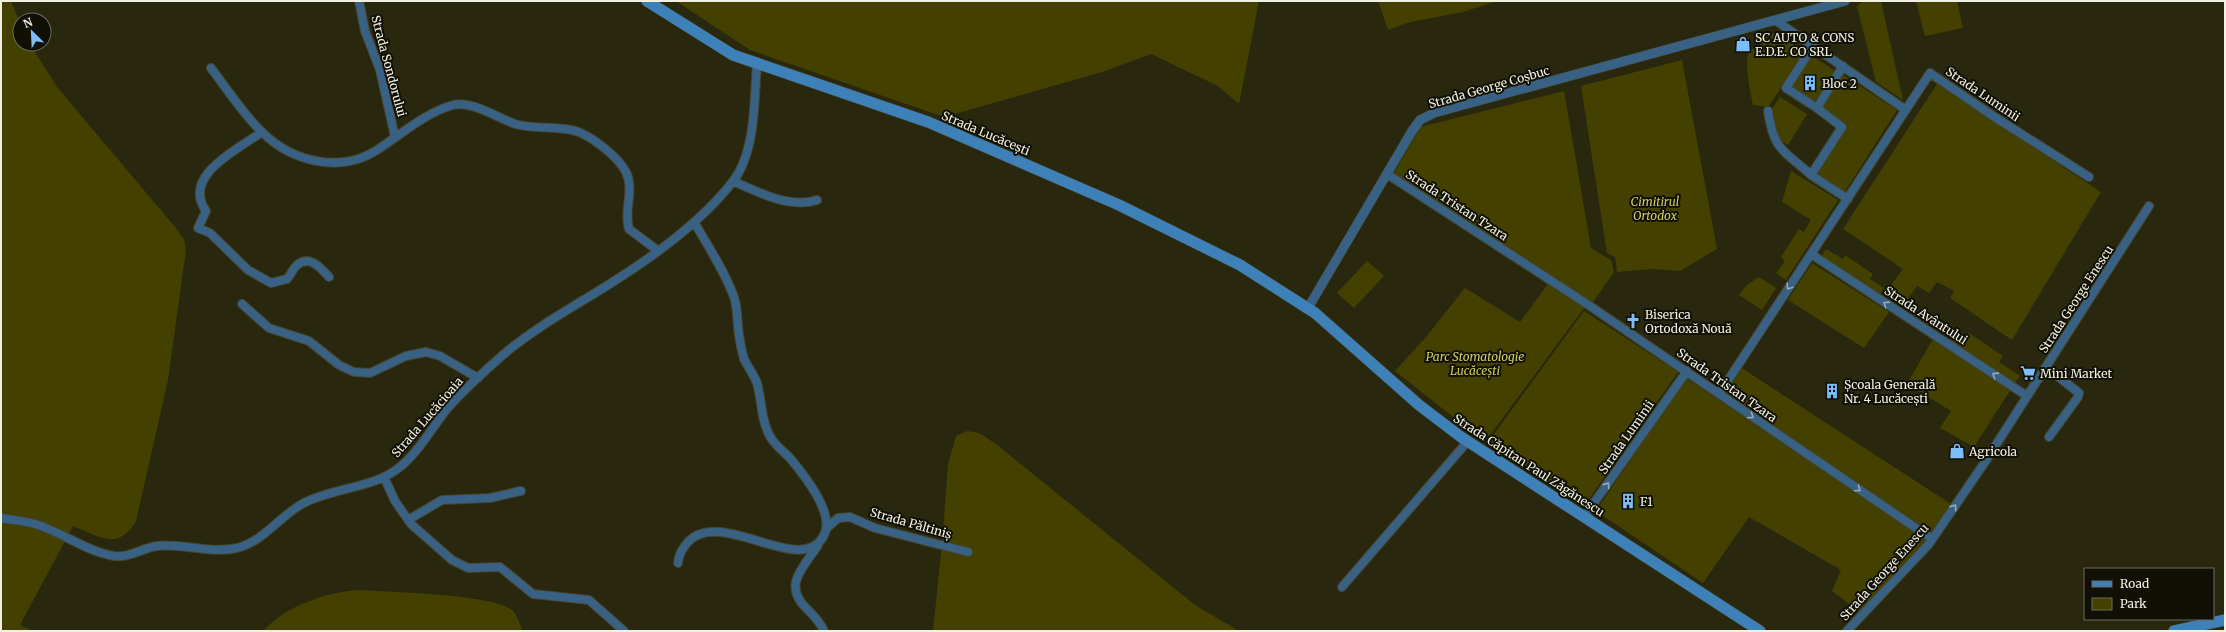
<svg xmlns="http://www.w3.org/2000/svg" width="2226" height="632" font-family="Merriweather,serif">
  <rect width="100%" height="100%" fill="#29280f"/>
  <path fill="#444100" d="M 1,1 L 11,1 L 20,23 L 20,44 L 30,44 L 57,87 L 175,227 L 184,239 L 186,250 L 168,380 L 136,521 C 118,552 99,536 73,526 L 20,625 L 32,631 L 1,631 Z
    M 676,1 L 1259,1 L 1239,104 L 1218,86 L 1151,54 L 1102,72 L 944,117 L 750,50 Z
    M 1378,1 L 1497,1 L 1463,12 L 1410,22 L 1388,30 Z
    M 1864,1 L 1881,1 L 1903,100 L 1876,82 L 1857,6 Z
    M 1916,1 L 1957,1 L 1963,28 L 1925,36 Z
    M 1776,33 L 1805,52 L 1768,107 L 1753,105 C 1751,95 1743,59 1750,51 C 1752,48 1757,47 1761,46 L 1759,37 Z
    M 1811,55 L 1835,71 L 1814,103 L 1789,87 Z
    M 1682,60 L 1717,249 L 1680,271 L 1652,269 L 1617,272 L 1615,257 L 1607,253 L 1581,86 Z
    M 1843,75 L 1897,110 L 1844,193 L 1815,173 L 1846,126 L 1821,109 Z
    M 1937,84 L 2101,192 L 2012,340 L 1950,298 L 1954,291 L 1937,282 L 1929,293 L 1917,286 L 1903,306 L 1885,293 L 1903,269 L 1843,229 Z
    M 1564,91 L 1591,248 L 1611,260 L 1614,272 L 1591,305 L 1392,176 L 1420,127 Z
    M 1780,97 L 1807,114 L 1788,145 L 1777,138 L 1770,112 Z
    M 1791,171 L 1838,200 L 1786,280 L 1776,273 L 1785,261 L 1781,257 L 1799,229 L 1804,232 L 1811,220 L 1782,202 Z
    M 1826,249 L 1843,259 L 1845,255 L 1873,274 L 1870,279 L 1884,288 L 1879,295 L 1821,257 Z
    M 1367,261 L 1384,276 L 1354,308 L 1337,293 Z
    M 1812,263 L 1889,312 L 1864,348 L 1788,300 Z
    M 1759,277 L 1776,288 L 1762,310 L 1739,295 L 1747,285 Z
    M 1550,281 L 1587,304 L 1485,442 L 1395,371 L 1426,337 L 1465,288 L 1520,322 Z
    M 1584,311 L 1678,372 L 1584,506 L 1488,442 Z
    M 1956,332 L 1965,338 L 1969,333 L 2003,356 L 1999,362 L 2020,376 L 2014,384 L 1950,341 Z
    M 1933,339 L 2011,389 L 1974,447 L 1940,428 L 1951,411 L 1907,384 Z
    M 1740,367 L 1951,504 L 1930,534 L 1723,394 Z
    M 1686,378 L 1927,540 L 1861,613 L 1832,591 L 1841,570 L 1749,517 L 1703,583 L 1596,511 Z
    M 967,431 L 979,433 L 996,444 L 1195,605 L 1239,631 L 933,631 L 943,534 L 948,464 L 956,436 Z
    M 359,590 C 388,592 496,594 513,611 C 518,616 520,625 522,631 L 263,631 C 286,606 326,592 359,590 Z"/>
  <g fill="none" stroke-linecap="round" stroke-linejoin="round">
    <defs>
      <path id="minor" d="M 359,1 L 365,31 L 380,70 L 395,137
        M 1775,20 L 1906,110
        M 1813,46 L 1786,88 L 1817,108 L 1843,66
        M 211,68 C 227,89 243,114 262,132 C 293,163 343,174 380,148 C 403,133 425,113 453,105 C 471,100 498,118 515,124 C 536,130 564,125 581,133 C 596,140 618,157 626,172 C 635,191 623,210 629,229 L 657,250
        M 1817,108 L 1842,127 L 1811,175 L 1848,199
        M 1768,111 C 1774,152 1784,150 1811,175
        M 262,132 C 238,149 181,176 206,211 L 198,228 L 210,233 L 248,270 L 271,283 L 287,279 C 291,275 293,269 296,266 C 309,254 320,267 329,277
        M 1387,174 L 1587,304 L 1932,539
        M 733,181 C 757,192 790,209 817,200
        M 1811,254 L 2027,396
        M 242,304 L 269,328 L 309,341 L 339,365 L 354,372 L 370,373 L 406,356 L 426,352 L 440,356 L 478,378
        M 2046,367 L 2079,393 L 2078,397 L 2049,437
        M 1719,394 L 1930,73 L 1993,116 L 2089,177
        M 384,477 L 395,501 L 411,524 L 452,560 L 468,568 L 500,567 L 533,594 L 589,600 L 624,631
        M 1584,517 L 1687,371
        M 1,518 C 12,520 25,521 35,524 C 62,532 85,551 114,556 C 130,558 142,548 157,546 C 183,543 210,554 237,548 C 264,541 279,517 302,504 C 331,488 369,489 396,470 C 417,455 431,429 447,409 C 464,389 485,371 504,354 C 536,327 573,307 608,285 C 653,257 702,222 734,180 C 756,150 754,99 757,64
        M 408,520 L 442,500 L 490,498 L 521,491
        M 827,528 L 838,518 L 850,517 L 875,528 L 968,552
        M 818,545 C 804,567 783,584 805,607 C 812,614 820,621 824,631
        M 678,563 C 679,554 682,549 688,542 C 721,507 800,577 823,537 C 837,515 804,475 790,458 C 784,452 776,446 771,438 C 761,422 762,401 757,383 C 754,375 748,367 744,359 C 742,352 740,343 739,335 C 737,323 738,308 734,297 C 724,270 708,246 694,222
        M 1342,587 L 1468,441
        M 1847,631 L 1929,544 L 1985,462 L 2149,206"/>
      <path id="tertiary" d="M 1308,308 L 1412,131 L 1420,120 L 1434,113 L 1845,1"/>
      <path id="secondary" d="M 647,1 L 733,55 L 928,122 L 1119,205 L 1240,265 L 1315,313 L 1419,405 L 1461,437 L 1760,631
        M 2174,631 L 2225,620"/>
    </defs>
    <use href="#minor" stroke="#45442d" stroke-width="10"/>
    <use href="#tertiary" stroke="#45442d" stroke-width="10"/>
    <use href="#secondary" stroke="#45442d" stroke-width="12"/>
    <use href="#minor" stroke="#396184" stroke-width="8"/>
    <use href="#tertiary" stroke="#396184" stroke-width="9"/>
    <use href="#secondary" stroke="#3e81b8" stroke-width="11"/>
  </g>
  <defs><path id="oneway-chevron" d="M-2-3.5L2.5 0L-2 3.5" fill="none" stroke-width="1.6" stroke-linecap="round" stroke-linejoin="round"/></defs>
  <g stroke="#95a9b3">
    <use href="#oneway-chevron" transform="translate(1789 287) rotate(123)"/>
    <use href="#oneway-chevron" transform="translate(1886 304) rotate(-147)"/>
    <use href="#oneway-chevron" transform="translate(1995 375) rotate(-147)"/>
    <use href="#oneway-chevron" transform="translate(1751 416) rotate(34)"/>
    <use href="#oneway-chevron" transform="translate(1607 485) rotate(-55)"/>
    <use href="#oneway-chevron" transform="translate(1858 489) rotate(34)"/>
    <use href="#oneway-chevron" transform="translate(1954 507) rotate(-55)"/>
  </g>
  <defs>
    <symbol id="shop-bare" viewBox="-9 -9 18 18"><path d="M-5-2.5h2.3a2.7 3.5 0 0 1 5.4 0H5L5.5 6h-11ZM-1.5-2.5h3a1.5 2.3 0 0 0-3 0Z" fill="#7cbef9" stroke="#111006" stroke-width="2.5" paint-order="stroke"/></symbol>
    <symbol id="building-bare" viewBox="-9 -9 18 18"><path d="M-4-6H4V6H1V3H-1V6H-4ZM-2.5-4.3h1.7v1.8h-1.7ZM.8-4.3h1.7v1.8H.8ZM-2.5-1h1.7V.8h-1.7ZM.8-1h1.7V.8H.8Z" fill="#7cbef9" stroke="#111006" stroke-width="2.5" paint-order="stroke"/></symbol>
    <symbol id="church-bare" viewBox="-9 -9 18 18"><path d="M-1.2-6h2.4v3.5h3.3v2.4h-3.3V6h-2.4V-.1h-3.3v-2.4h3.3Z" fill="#7cbef9" stroke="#111006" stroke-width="2.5" paint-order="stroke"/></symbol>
    <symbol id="supermarket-bare" viewBox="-9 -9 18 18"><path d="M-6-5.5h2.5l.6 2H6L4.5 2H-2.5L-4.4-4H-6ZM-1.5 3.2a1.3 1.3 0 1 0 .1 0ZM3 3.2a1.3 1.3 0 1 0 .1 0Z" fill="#7cbef9" stroke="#111006" stroke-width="2.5" paint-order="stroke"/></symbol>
  </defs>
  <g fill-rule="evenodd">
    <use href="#shop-bare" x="1732" y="33" width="22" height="22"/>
    <use href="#building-bare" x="1799" y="72" width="22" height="22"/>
    <use href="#church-bare" x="1622" y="310" width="22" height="22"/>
    <use href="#supermarket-bare" x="2017" y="362" width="22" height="22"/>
    <use href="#building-bare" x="1821" y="380" width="22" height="22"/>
    <use href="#shop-bare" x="1946" y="440" width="22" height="22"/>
    <use href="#building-bare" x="1617" y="490" width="22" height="22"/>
  </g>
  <g text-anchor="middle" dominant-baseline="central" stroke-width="4" stroke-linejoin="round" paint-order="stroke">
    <g font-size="12" fill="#f1f1e2" stroke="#111006" text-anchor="start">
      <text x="1755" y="37">SC AUTO &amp; CONS<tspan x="1755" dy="14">E.D.E. CO SRL</tspan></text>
      <text x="1822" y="83">Bloc 2</text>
      <text x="1645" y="314">Biserica<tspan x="1645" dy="14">Ortodoxă Nouă</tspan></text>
      <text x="2040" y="373">Mini Market</text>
      <text x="1844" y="384">Școala Generală<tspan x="1844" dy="14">Nr. 4 Lucăcești</tspan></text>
      <text x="1969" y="451">Agricola</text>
      <text x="1640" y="501">F1</text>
    </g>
    <g font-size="12" fill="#f1f1e2" stroke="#111006">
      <text transform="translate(389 66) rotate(75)">Strada Sondorului</text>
      <text transform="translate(1489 87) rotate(-16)">Strada George Coșbuc</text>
      <text transform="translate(1983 94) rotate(34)">Strada Luminii</text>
      <text transform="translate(986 133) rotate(23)">Strada Lucăcești</text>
      <text transform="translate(1457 205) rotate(33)">Strada Tristan Tzara</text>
      <text transform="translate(2076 299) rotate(-57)">Strada George Enescu</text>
      <text transform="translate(1926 315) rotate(33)">Strada Avântului</text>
      <text transform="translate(1727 385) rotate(35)">Strada Tristan Tzara</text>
      <text transform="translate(427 417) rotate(-49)">Strada Lucăcioaia</text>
      <text transform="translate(1626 437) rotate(-55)">Strada Luminii</text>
      <text transform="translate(1529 465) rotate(33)">Strada Căpitan Paul Zăgănescu</text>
      <text transform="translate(911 523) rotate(16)">Strada Păltiniș</text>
      <text transform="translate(1884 572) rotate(-48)">Strada George Enescu</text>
    </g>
    <g font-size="12" font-style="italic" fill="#d1cd61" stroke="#111006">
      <text x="1655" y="201">Cimitirul<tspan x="1655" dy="14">Ortodox</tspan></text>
      <text x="1475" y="356">Parc Stomatologie<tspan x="1475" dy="14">Lucăcești</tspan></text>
    </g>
  </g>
  <rect width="2226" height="632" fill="none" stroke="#f1f1e2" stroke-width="4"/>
  <rect x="2084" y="568" width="130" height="52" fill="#111006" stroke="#6b6a5e"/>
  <rect x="2092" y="581" width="20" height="6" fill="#3e81b8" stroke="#6b6a5e"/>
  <text x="2120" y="588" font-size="12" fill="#f1f1e2">Road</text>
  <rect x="2092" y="598" width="20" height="12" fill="#444100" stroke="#6b6a5e"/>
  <text x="2120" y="608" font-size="12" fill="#f1f1e2">Park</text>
  <g transform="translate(32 32) rotate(336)"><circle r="19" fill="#111006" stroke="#6b6a5e"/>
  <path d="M0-3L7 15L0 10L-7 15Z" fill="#7cbef9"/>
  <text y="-6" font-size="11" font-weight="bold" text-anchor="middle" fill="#f1f1e2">N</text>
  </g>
</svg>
